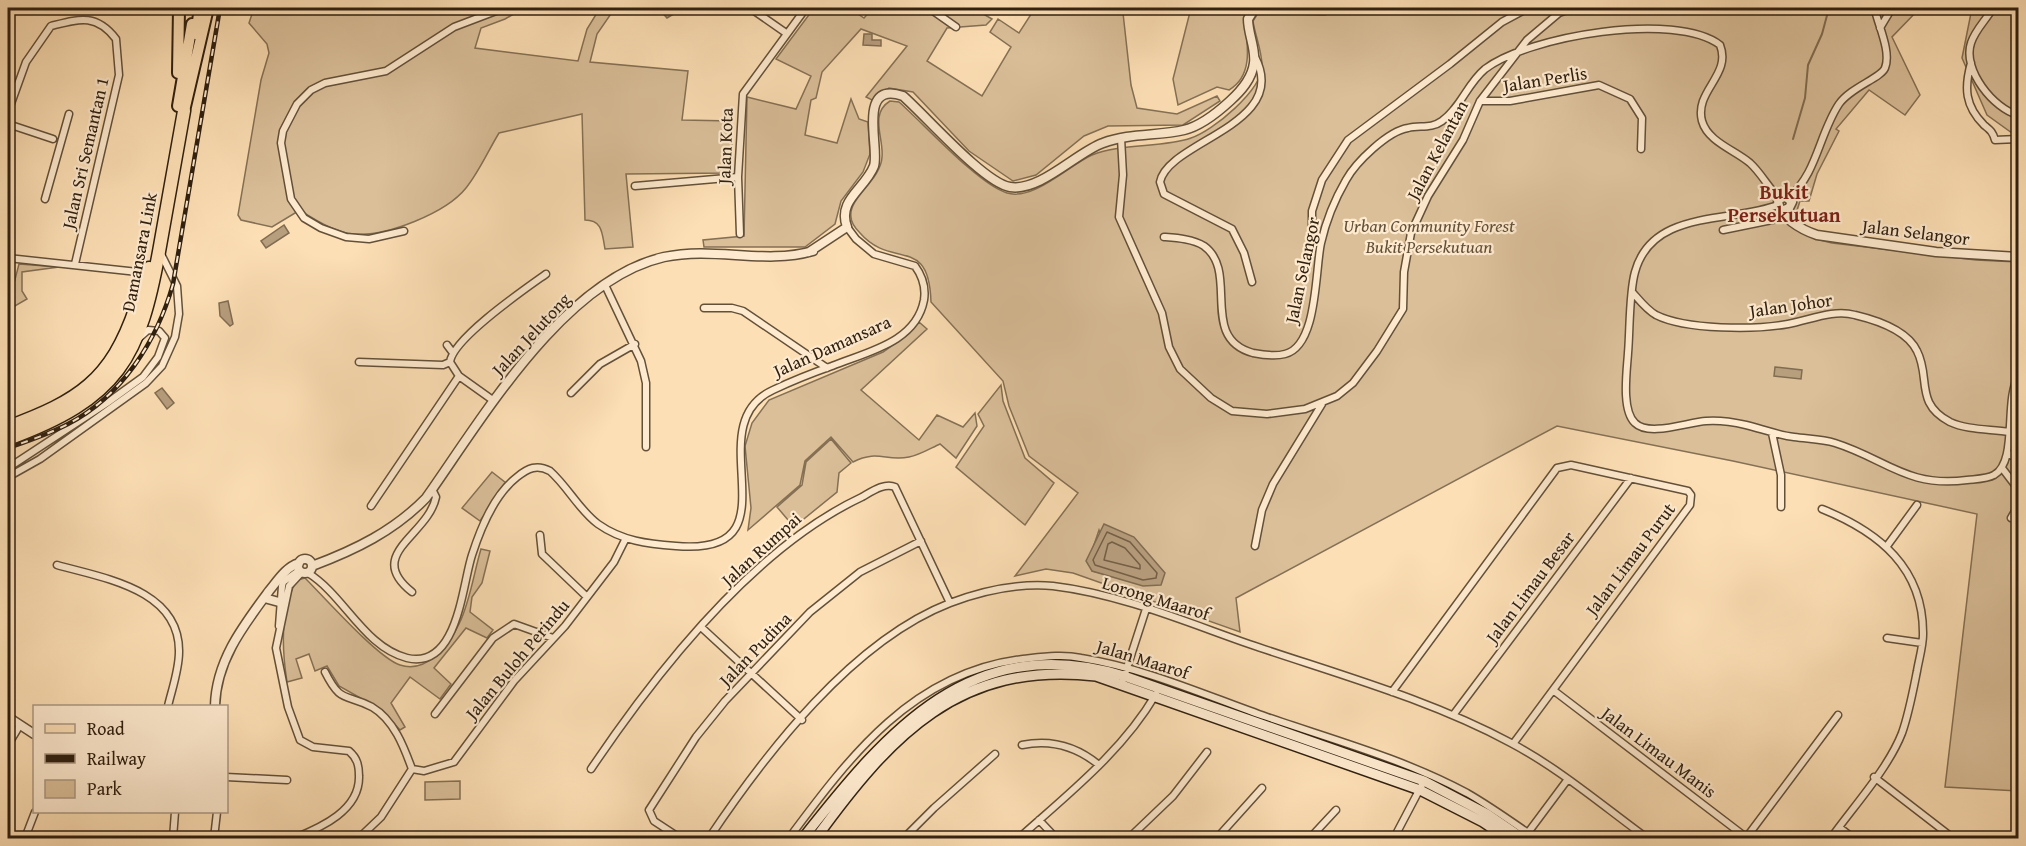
<svg xmlns="http://www.w3.org/2000/svg" width="2026" height="846" font-family="'Gentium Book Plus',serif">
  <rect width="100%" height="100%" fill="#fddfb5"/>
  <filter id="stains"><feTurbulence type="fractalNoise" baseFrequency=".00333" numOctaves="4"/><feColorMatrix values="0 0 0 0 .2 0 0 0 0 .09 0 0 0 0 .02 0 0 0 .5 -.17"/></filter>
  <radialGradient id="worn" r=".72"><stop offset=".6" stop-color="#630" stop-opacity="0"/><stop offset="1" stop-color="#630" stop-opacity=".3"/></radialGradient>
  <path fill="#dabf99" stroke="#857054" stroke-width="1.5" fill-rule="evenodd" d="M 254,8 L 536,8 L 535,14 L 524,8 L 505,19 L 481,28 L 475,48 L 578,61 L 587,29 L 600,8 L 615,8 L 597,34 L 590,62 L 688,71 L 682,120 L 732,121 L 732,168 L 728,173 L 626,174 L 633,247 L 605,249 C 602,234 603,220 585,220 L 582,114 L 499,133 C 488,151 479,172 466,188 C 446,213 386,237 354,234 C 337,233 315,220 300,210 L 272,227 L 241,220 L 238,215 L 261,80 L 269,53 L 267,44 L 249,23 Z
    M 814,8 L 849,8 L 864,18 L 873,8 L 973,8 L 992,19 L 986,25 L 947,28 L 927,61 L 982,96 L 1011,47 L 990,32 L 998,19 L 1019,33 L 1035,8 L 1158,8 L 1123,13 L 1131,85 L 1137,108 L 1177,114 L 1217,96 L 1220,101 L 1183,125 L 1108,126 L 1084,136 L 1036,175 L 1013,181 L 969,151 L 913,92 L 889,88 L 872,100 L 866,97 L 907,46 L 861,29 L 822,72 L 816,98 L 811,100 L 805,135 L 837,143 L 851,99 L 859,119 L 868,122 L 870,154 L 863,172 L 841,201 L 835,224 L 805,247 L 704,247 L 703,240 L 744,236 L 747,97 L 796,109 L 811,76 L 776,59 Z
    M 1191,8 L 1251,8 L 1244,17 C 1247,41 1255,75 1229,90 L 1217,87 L 1178,105 L 1173,79 Z
    M 1346,8 L 1920,8 L 1892,37 L 1920,95 L 1905,115 L 1869,90 L 1836,129 L 1839,131 L 1817,174 L 1809,201 L 1800,201 L 1792,226 L 1816,239 L 1832,243 L 1976,260 L 2018,262 L 2018,791 L 1945,787 L 1977,514 L 1733,461 L 1557,426 L 1236,598 L 1240,632 L 1073,573 L 1046,569 L 1015,576 L 1078,493 L 1029,456 L 1009,406 L 1003,381 L 931,302 C 929,234 892,270 860,233 C 856,229 851,223 851,217 C 848,198 881,180 882,157 C 884,138 869,114 890,101 L 899,102 C 923,123 979,185 1007,193 C 1034,201 1069,165 1092,155 C 1121,143 1163,148 1191,138 C 1213,131 1262,90 1262,66 C 1262,51 1255,35 1253,21 L 1258,13 L 1266,10 L 1289,14 L 1325,15 ZM 1099,530 L 1116,577 L 1092,571 L 1093,548 Z
    M 1972,8 L 2018,8 L 2018,132 L 2012,133 L 1987,115 L 1962,58 Z
    M 19,264 L 59,267 L 22,272 L 22,291 L 27,299 L 8,310 L 8,291 L 12,291 Z
    M 919,322 L 927,329 L 861,390 L 919,440 L 937,415 L 963,427 L 975,413 L 977,426 L 956,458 L 940,444 C 931,448 920,455 909,457 C 886,462 878,449 853,462 L 831,437 L 805,461 L 800,485 L 748,530 L 751,508 L 745,446 L 752,423 L 769,400 L 883,352 L 907,335 Z
    M 1001,385 L 1003,401 L 1025,458 L 1054,483 L 1025,525 L 956,467 L 984,426 L 978,414 Z
    M 831,439 L 851,463 L 839,473 L 837,492 L 794,527 L 777,507 L 802,485 L 806,462 Z
    M 492,472 L 506,483 L 480,521 L 462,508 Z
    M 481,549 L 490,551 L 482,583 L 472,597 L 470,612 L 493,630 L 487,638 L 466,628 L 434,668 L 451,684 L 440,699 L 410,677 L 391,703 L 405,727 L 400,730 L 382,710 L 339,686 L 327,666 L 315,671 L 309,654 L 296,659 L 302,678 L 287,682 C 282,650 279,609 297,580 L 305,578 C 324,597 378,658 400,665 C 427,674 449,645 459,624 C 470,602 474,572 481,549 Z
    M 460,781 L 460,799 L 425,800 L 425,782 Z"/>
  <path fill="#b79e7d" stroke="#816c51" stroke-width="1.5" d="M 658,8 L 673,8 L 677,12 L 667,18 Z
    M 864,34 L 872,34 L 872,40 L 881,40 L 881,46 L 863,45 Z
    M 284,225 L 289,233 L 266,248 L 261,241 Z
    M 228,301 L 233,324 L 230,326 L 220,316 L 219,303 Z
    M 1775,367 L 1802,370 L 1801,379 L 1774,376 Z
    M 162,388 L 174,403 L 167,409 L 155,393 Z
    M 1104,524 L 1134,537 L 1165,573 L 1161,585 L 1143,586 L 1092,571 L 1086,561 Z"/>
  <g fill="none" stroke-linecap="round" stroke-linejoin="round">
    <path stroke="#745f46" stroke-width="1.5" d="M 1107,532 L 1130,542 L 1157,573 L 1156,578 L 1143,580 L 1095,565 L 1093,560 Z
      M 1112,542 L 1125,548 L 1140,565 L 1140,569 L 1104,560 L 1108,544 Z"/>
    <path stroke="#816c51" stroke-width="2" d="M 1793,139 L 1805,98 L 1808,65 L 1822,34 L 1829,8"/>
    <defs>
      <path id="minor" d="M 750,8 L 786,33
        M 929,8 L 956,27
        M 1993,8 C 1986,20 1975,30 1971,43 C 1962,70 1994,109 2018,115
        M 1880,28 L 1892,8
        M 1971,63 C 1964,88 1965,106 1984,125 C 1990,130 1993,132 1995,140 L 2018,139
        M 1480,101 L 1510,101 L 1599,85 L 1630,99 L 1642,118 L 1641,149
        M 8,112 L 26,62 L 51,26 C 79,19 96,13 116,39 L 119,75 L 75,264
        M 8,124 L 53,139
        M 1121,138 L 1123,175 L 1119,217 L 1162,313 L 1169,347 L 1180,369 L 1211,398 L 1232,411 L 1267,414 L 1305,409 L 1337,396 L 1353,383 L 1377,351 L 1403,309 L 1404,272 L 1411,233 L 1428,196 L 1463,140 L 1480,101 L 1527,40 L 1559,13 L 1573,8
        M 635,186 L 738,177
        M 1789,197 C 1817,174 1819,134 1839,104 C 1851,87 1881,78 1885,68 C 1891,53 1880,29 1876,14 L 1879,8
        M 45,199 L 69,114
        M 1778,205 C 1730,223 1652,209 1635,272 C 1629,293 1630,330 1628,353 C 1627,370 1621,410 1635,423 C 1649,437 1688,422 1706,421 C 1719,420 1733,422 1746,425 C 1762,429 1778,435 1794,437 C 1808,439 1822,439 1835,443 C 1886,459 1907,488 1967,480 C 1975,479 1987,479 1994,475 C 2018,462 2004,401 2018,377
        M 1723,230 L 1787,217
        M 404,231 L 369,239 L 346,237 L 321,228 L 304,218 L 291,199 L 281,143 L 283,131 L 297,104 L 311,90 L 325,83 L 386,71 L 454,27 L 504,8
        M 740,234 L 738,177 L 743,94 L 806,8
        M 1164,237 C 1177,238 1193,239 1204,246 C 1240,272 1198,338 1253,353 C 1263,355 1274,357 1285,354 C 1318,346 1315,270 1321,243 C 1326,221 1335,199 1346,180 C 1356,162 1388,131 1408,128 C 1420,125 1431,129 1442,121 C 1461,107 1467,84 1485,69 C 1528,36 1676,11 1720,45 C 1732,75 1694,91 1702,121 C 1708,142 1735,150 1750,163 C 1761,173 1768,187 1779,198
        M 1321,242 L 1312,226 L 1312,211 L 1322,180 L 1348,140 L 1450,64 L 1502,22 L 1528,8
        M 8,258 L 147,273
        M 1252,282 L 1244,253 L 1232,229 L 1164,194 L 1160,182 C 1168,141 1291,125 1255,57
        M 605,285 L 641,361 L 646,383 L 646,447
        M 1633,293 C 1640,301 1647,310 1656,315 C 1686,330 1755,330 1788,324 C 1810,320 1833,309 1855,315 C 1876,320 1907,330 1917,351 C 1931,378 1914,403 1950,422 C 1967,430 1990,429 2009,432
        M 704,308 L 732,308 L 743,311 L 827,368
        M 447,345 L 453,353
        M 359,362 L 443,365 L 450,362
        M 450,362 C 453,338 525,289 546,274
        M 450,362 L 459,376 L 494,401
        M 571,393 L 600,364 L 635,344
        M 1772,433 L 1781,475 L 1781,507
        M 2007,453 L 2018,459
        M 8,468 L 107,403 L 143,377 L 158,357 L 165,338 L 159,331 L 148,330 L 139,338
        M 2002,468 L 2018,489
        M 8,477 L 40,459 L 146,383 L 162,366 L 175,337 L 179,314 L 177,286 L 160,252
        M 371,506 L 459,376
        M 1822,509 C 1879,532 1924,568 1923,635 C 1923,646 1919,659 1917,671 C 1913,691 1909,713 1902,733 C 1888,769 1853,807 1831,838
        M 2011,518 L 2018,506
        M 540,535 L 542,554 L 587,597
        M 1255,546 L 1262,510 L 1273,484 L 1322,404
        M 1887,546 L 1917,505
        M 57,565 C 103,578 180,589 179,652 C 179,670 172,689 168,706
        M 308,573 C 344,595 364,647 407,658 C 458,670 462,585 472,555 C 481,527 494,495 517,477 C 528,468 537,464 550,471 C 568,487 579,510 598,524 C 622,541 648,544 676,546 C 802,557 694,426 773,390 C 792,381 812,373 832,366 C 866,352 916,343 924,300 C 926,287 923,277 915,266 L 874,254 L 856,239 L 847,227
        M 412,592 C 364,554 428,536 436,497 L 432,489
        M 279,626 L 282,586 L 283,582 L 297,572
        M 701,627 L 802,720
        M 1887,638 L 1922,643
        M 325,672 C 341,704 345,693 372,707 C 394,720 404,747 412,769
        M 1123,680 L 1146,609
        M 1553,690 L 1747,838
        M 1392,692 L 1557,468 L 1571,465 L 1688,491 L 1691,495 L 1690,505 L 1513,744
        M 435,714 L 493,638 L 514,624 L 553,638
        M 1454,714 L 1631,478
        M 8,745 L 20,725
        M 1022,745 C 1051,739 1076,746 1099,765
        M 412,769 L 424,771 L 454,762 L 514,681 L 565,626 L 614,562 L 625,540
        M 591,769 C 657,671 753,548 862,497 C 871,492 885,482 895,487 L 950,603
        M 226,777 L 287,780
        M 1874,777 L 1953,838
        M 1039,820 L 1056,838
        M 1839,827 L 1853,838
        M 1527,834 L 1568,779
        M 25,838 L 35,812
        M 102,838 L 103,836
        M 173,838 L 175,812
        M 214,838 L 217,812
        M 295,838 C 322,827 360,810 359,776 C 359,765 357,758 349,751 L 313,747 L 300,740 L 288,707 L 276,648 L 289,586 L 302,572
        M 359,838 L 381,817 L 412,769
        M 680,838 L 654,821 L 649,810 L 696,737 L 725,701 L 810,612 L 860,572 L 921,541
        M 709,838 C 766,753 852,641 950,603 C 982,591 1019,583 1053,586 C 1120,594 1186,622 1249,644 C 1337,674 1429,699 1511,743 C 1560,769 1603,806 1647,838
        M 789,838 C 850,756 913,672 1023,659 C 1042,657 1062,654 1081,658 C 1145,668 1207,696 1267,717 C 1334,740 1404,759 1467,793 C 1488,805 1508,819 1528,833
        M 904,838 L 934,808 L 995,754
        M 1019,838 C 1068,794 1122,752 1156,694
        M 1129,838 L 1173,796 L 1207,752
        M 1217,838 L 1262,788
        M 1310,838 L 1336,810
        M 1394,838 L 1424,781
        M 1746,838 L 1838,715"/>
      <path id="tertiary" d="M 1296,8 L 1323,8
        M 1784,210 L 1789,208 L 1792,202 L 1785,196 L 1778,200 C 1778,217 1802,230 1817,235 L 1936,252 L 2018,257
        M 809,252 L 847,227 C 837,200 865,189 874,166 C 880,148 856,80 903,96 C 925,115 984,183 1010,187 C 1040,192 1077,152 1103,143 C 1129,133 1158,136 1184,130 C 1201,126 1218,112 1230,101 C 1241,91 1252,79 1254,63 C 1256,49 1248,34 1248,19 L 1255,8
        M298 566a7 7 0 1 1 14 0a7 7 0 1 1-14 0Z
        M 312,566 C 355,550 394,531 426,498 C 482,419 563,280 664,257 C 715,246 764,265 813,251
        M 268,599 L 279,602
        M 215,706 C 216,661 243,626 269,591 C 278,580 286,567 299,563
        M 8,717 L 34,734"/>
      <path id="secondary" d="M 803,838 C 888,730 972,630 1124,676 L 1424,781 L 1487,814 L 1522,838
        M 816,838 C 890,736 959,660 1096,676 L 1420,790 L 1483,822 L 1507,838"/>
      <path id="primary" d="M 196,34 L 200,8
        M 178,73 L 179,8
        M 178,106 L 192,24
        M 184,111 L 208,8"/>
      <path id="motorway" d="M 8,427 C 78,401 111,381 136,307 C 141,294 147,281 149,268
        M 8,439 C 119,398 140,359 160,246 C 168,201 176,156 184,111"/>
    </defs>
    <use href="#minor" stroke="#635039" stroke-width="9"/>
    <use href="#tertiary" stroke="#635039" stroke-width="11"/>
    <use href="#secondary" stroke="#302010" stroke-width="12"/>
    <use href="#primary" stroke="#302010" stroke-width="14"/>
    <use href="#motorway" stroke="#302010" stroke-width="15"/>
    <use href="#minor" stroke="#feeacf" stroke-width="6"/>
    <use href="#tertiary" stroke="#feeacf" stroke-width="8"/>
    <use href="#secondary" stroke="#feeacf" stroke-width="9"/>
    <use href="#primary" stroke="#fddfb5" stroke-width="10"/>
    <use href="#motorway" stroke="#fddfb5" stroke-width="12"/>
    <defs>
      <path id="rail" d="M 8,448 C 28,441 49,434 68,424 C 122,396 157,341 173,284 L 220,8"/>
    </defs>
    <use href="#rail" stroke="#302010" stroke-width="4.5"/>
    <use href="#rail" stroke="#feeacf" stroke-width="2" stroke-dasharray="7" stroke-linecap="butt"/>
  </g>
  <g text-anchor="middle" dominant-baseline="central" stroke-width="4.5" stroke-linejoin="round" paint-order="stroke">
    <g font-size="18" fill="#302010" stroke="#feeacf">
      <text transform="translate(1545 79) rotate(-9)">Jalan Perlis</text>
      <text transform="translate(725 146) rotate(-88)">Jalan Kota</text>
      <text transform="translate(1437 150) rotate(-62)">Jalan Kelantan</text>
      <text transform="translate(85 153) rotate(-77)">Jalan Sri Semantan 1</text>
      <text transform="translate(1916 232) rotate(7)">Jalan Selangor</text>
      <text transform="translate(139 252) rotate(-79)">Damansara Link</text>
      <text transform="translate(1302 270) rotate(-78)">Jalan Selangor</text>
      <text transform="translate(1791 305) rotate(-8)">Jalan Johor</text>
      <text transform="translate(531 334) rotate(-47)">Jalan Jelutong</text>
      <text transform="translate(832 346) rotate(-24)">Jalan Damansara</text>
      <text transform="translate(761 549) rotate(-42)">Jalan Rumpai</text>
      <text transform="translate(1630 559) rotate(-53)">Jalan Limau Purut</text>
      <text transform="translate(1530 587) rotate(-53)">Jalan Limau Besar</text>
      <text transform="translate(1156 598) rotate(17)">Lorong Maarof</text>
      <text transform="translate(755 649) rotate(-46)">Jalan Pudina</text>
      <text transform="translate(517 659) rotate(-50)">Jalan Buloh Perindu</text>
      <text transform="translate(1143 659) rotate(17)">Jalan Maarof</text>
      <text transform="translate(1659 752) rotate(37)">Jalan Limau Manis</text>
    </g>
    <g font-size="18" font-style="italic" fill="#635039" stroke="#feeacf">
      <text x="1429" y="225">Urban Community Forest<tspan x="1429" dy="21">Bukit Persekutuan</tspan></text>
    </g>
    <g font-size="20" font-weight="bold" fill="#7a1f14" stroke="#feeacf">
      <text x="1784" y="191">Bukit<tspan x="1784" dy="23">Persekutuan</tspan></text>
    </g>
  </g>
  <rect width="2026" height="846" fill="none" stroke="#fddfb5" stroke-width="30"/>
  <rect x="9" y="9" width="2008" height="828" fill="none" stroke="#302010" stroke-width="3"/>
  <rect x="15" y="15" width="1996" height="816" fill="none" stroke="#302010" stroke-width="1.5"/>
  <rect x="33" y="705" width="195" height="108" fill="#feeacf" stroke="#ac9983" stroke-width="1.5"/>
  <rect x="45" y="724" width="30" height="9" fill="#fddfb5" stroke="#ac9983" stroke-width="1.5"/>
  <text x="87" y="735" font-size="18" fill="#302010">Road</text>
  <rect x="45" y="754" width="30" height="9" fill="#302010" stroke="#ac9983" stroke-width="1.5"/>
  <text x="87" y="765" font-size="18" fill="#302010">Railway</text>
  <rect x="45" y="780" width="30" height="18" fill="#dabf99" stroke="#ac9983" stroke-width="1.5"/>
  <text x="87" y="795" font-size="18" fill="#302010">Park</text>
  <rect width="100%" height="100%" filter="url(#stains)"/>
  <rect width="100%" height="100%" fill="url(#worn)"/>
</svg>
